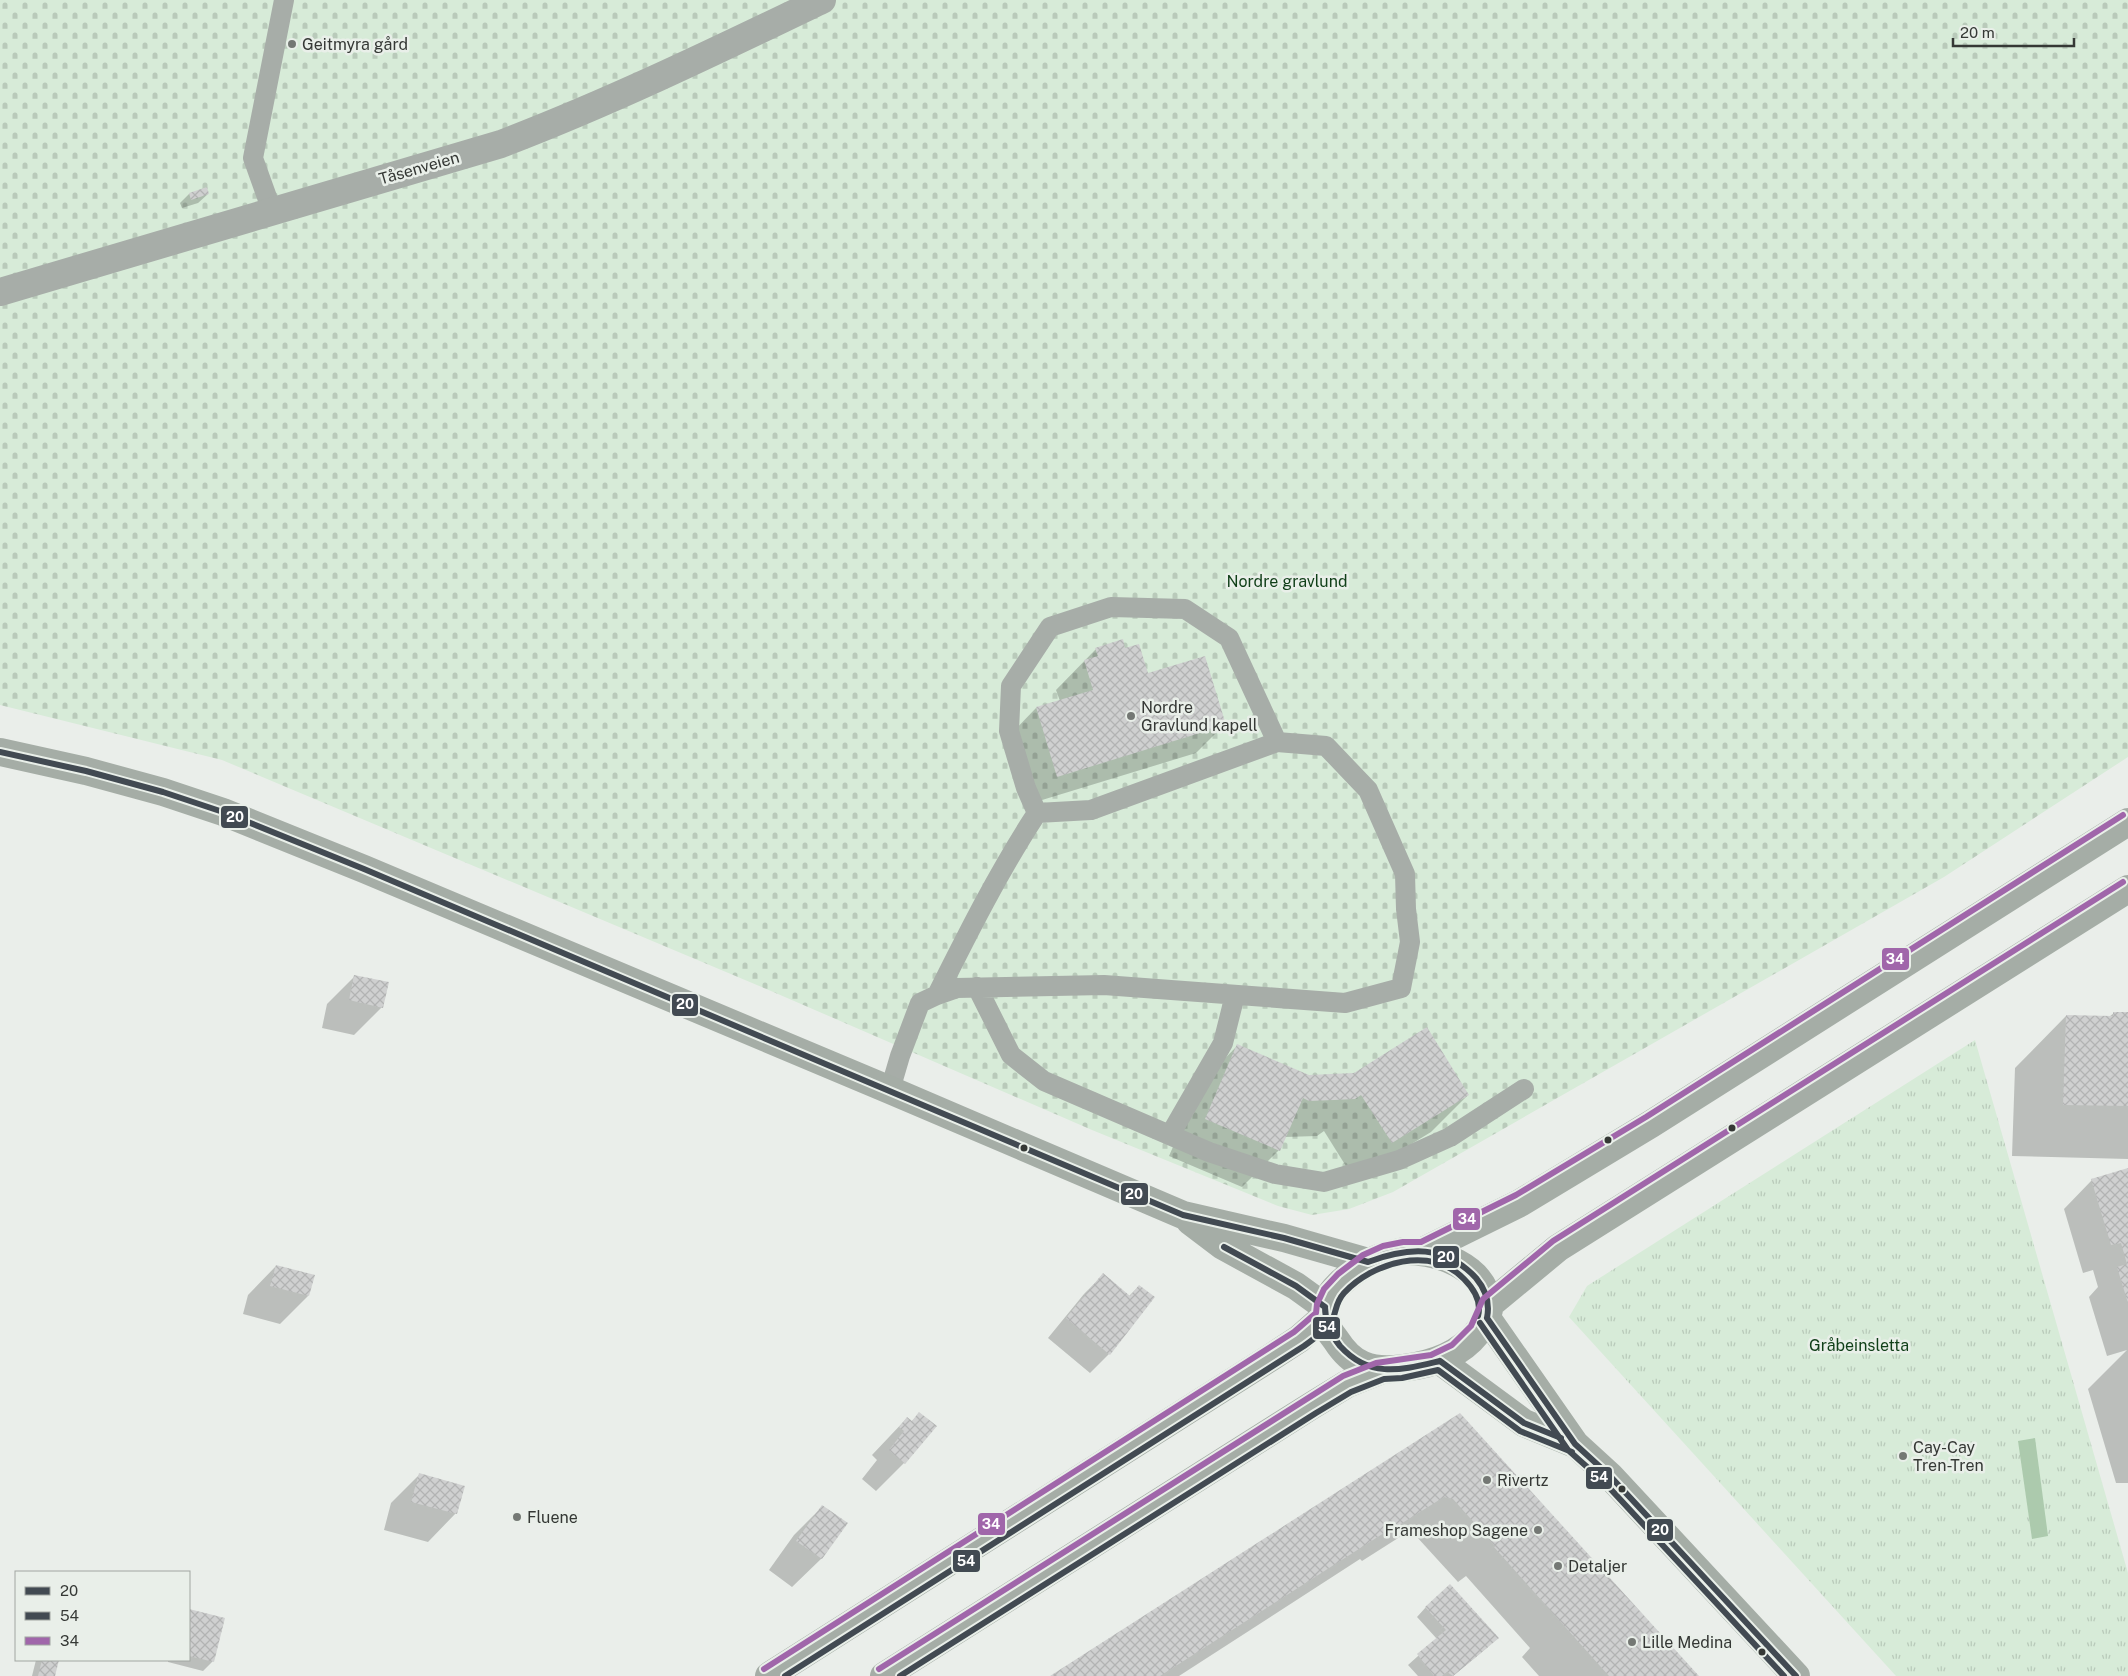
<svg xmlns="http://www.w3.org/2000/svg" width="2128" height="1676" font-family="'Public Sans',sans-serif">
  <defs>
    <pattern id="grass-tufts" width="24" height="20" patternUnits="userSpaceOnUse" patternTransform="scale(1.25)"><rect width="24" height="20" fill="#d7ebd8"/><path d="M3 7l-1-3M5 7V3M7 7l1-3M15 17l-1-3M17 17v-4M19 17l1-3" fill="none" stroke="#b9caba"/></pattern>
    <pattern id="cemetery-stones" width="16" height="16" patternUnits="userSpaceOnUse" patternTransform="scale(1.25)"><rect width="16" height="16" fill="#d7ebd8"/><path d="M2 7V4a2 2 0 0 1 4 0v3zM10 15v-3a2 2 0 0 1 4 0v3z" fill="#b9caba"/></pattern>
    <pattern id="building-cross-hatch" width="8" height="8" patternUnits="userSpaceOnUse" patternTransform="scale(1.25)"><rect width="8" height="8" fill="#cfd0d0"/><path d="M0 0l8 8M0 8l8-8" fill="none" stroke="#b2b3b3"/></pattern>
  </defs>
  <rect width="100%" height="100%" fill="#eaeeea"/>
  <path fill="url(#grass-tufts)" d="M 1975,1040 L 2128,1573 L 2128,1676 L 1896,1676 L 1569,1317 L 1587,1286 Z"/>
  <path fill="url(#cemetery-stones)" d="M 0,0 L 2128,0 L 2128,757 L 1944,877 L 1393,1192 L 1349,1209 L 1312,1215 L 1278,1206 L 1092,1130 L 771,991 L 222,760 L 0,705 Z"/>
  <path fill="#accaad" d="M 2035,1438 L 2048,1536 L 2032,1539 L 2018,1441 Z"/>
  <path fill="#0003" d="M 206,188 L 208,194 L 198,203 L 182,208 L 180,203 L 189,194 Z
    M 1096,649 L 1125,649 L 1147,675 L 1224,725 L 1196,753 L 1029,804 L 1008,737 L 1036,708 L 1060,701 L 1056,690 Z
    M 355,976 L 382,1007 L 354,1035 L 322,1028 L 327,1004 Z
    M 2114,1013 L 2128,1013 L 2128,1159 L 2012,1156 L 2015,1068 L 2066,1016 L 2109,1017 Z
    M 1237,1046 L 1309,1076 L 1468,1095 L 1431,1132 L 1354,1179 L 1324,1131 L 1317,1136 L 1285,1137 L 1279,1150 L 1242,1187 L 1169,1156 L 1201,1083 Z
    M 2128,1169 L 2128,1483 L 2116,1483 L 2088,1389 L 2127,1350 L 2107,1356 L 2089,1297 L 2098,1287 L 2093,1270 L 2083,1273 L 2064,1209 L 2092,1180 Z
    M 276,1266 L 313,1276 L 308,1296 L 280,1324 L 243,1314 L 248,1295 Z
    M 1103,1275 L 1129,1296 L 1139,1286 L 1109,1354 L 1090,1373 L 1048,1338 L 1084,1294 Z
    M 919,1414 L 904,1463 L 876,1491 L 862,1479 L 877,1460 L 872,1455 L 907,1418 L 911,1422 Z
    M 1460,1415 L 1697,1676 L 1539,1676 L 1522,1657 L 1530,1648 L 1466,1576 L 1458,1582 L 1416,1536 L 1406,1533 L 1362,1561 L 1360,1559 L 1179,1676 L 1052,1676 Z
    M 420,1474 L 456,1513 L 428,1542 L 384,1530 L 391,1503 Z
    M 822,1507 L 846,1524 L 821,1559 L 792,1587 L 769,1570 L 794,1535 Z
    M 1426,1607 L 1488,1647 L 1453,1676 L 1418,1676 L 1408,1665 L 1437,1639 L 1417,1617 Z
    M 189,1610 L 223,1619 L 212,1662 L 203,1671 L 168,1662 L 168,1660 L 189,1660 Z
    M 36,1660 L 57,1660 L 53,1676 L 32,1676 Z"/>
  <path fill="url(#building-cross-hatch)" d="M 207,187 L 209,194 L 191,200 L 189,193 Z
    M 1123,639 L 1125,648 L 1139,644 L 1148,673 L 1205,656 L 1226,725 L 1057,777 L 1036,707 L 1093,690 L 1084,660 L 1098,656 L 1095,648 Z
    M 354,975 L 389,982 L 383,1008 L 349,1000 Z
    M 2113,1012 L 2128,1012 L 2128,1106 L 2063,1105 L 2066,1015 L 2113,1016 Z
    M 1427,1027 L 1469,1095 L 1392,1143 L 1361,1095 L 1355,1099 L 1334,1100 L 1309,1101 L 1303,1098 L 1280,1151 L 1205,1119 L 1237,1044 L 1309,1075 L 1354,1073 Z
    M 2128,1168 L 2128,1303 L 2117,1267 L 2127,1264 L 2121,1243 L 2111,1245 L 2091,1179 Z
    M 276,1265 L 315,1275 L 309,1296 L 270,1286 Z
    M 1103,1273 L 1130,1296 L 1139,1285 L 1155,1297 L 1110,1355 L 1066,1318 Z
    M 919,1412 L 937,1426 L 905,1464 L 889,1450 L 904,1431 L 899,1427 L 907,1417 L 912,1421 Z
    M 1460,1413 L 1699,1676 L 1609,1676 L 1494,1547 L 1495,1546 L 1453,1499 L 1444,1497 L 1399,1525 L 1398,1524 L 1160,1676 L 1050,1676 Z
    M 419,1473 L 465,1486 L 457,1514 L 411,1502 Z
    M 822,1505 L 848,1523 L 822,1559 L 796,1541 Z
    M 1450,1584 L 1499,1638 L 1453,1676 L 1447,1672 L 1442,1676 L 1434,1676 L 1417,1654 L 1446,1630 L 1425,1607 Z
    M 189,1609 L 225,1618 L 214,1662 L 189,1656 Z
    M 42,1660 L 59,1660 L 55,1676 L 38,1676 Z"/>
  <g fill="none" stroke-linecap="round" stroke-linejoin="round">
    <path stroke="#a7ada8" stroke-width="20" d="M 272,211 L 253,158 L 284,0
      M 977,987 L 1011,1055 L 1044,1081 L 1209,1152 L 1275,1174 L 1324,1182 L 1399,1160 L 1450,1137 L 1524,1089
      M 937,995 C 968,933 999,871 1037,813
      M 890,1090 L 900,1056 L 920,1003 L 937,995 L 957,988 L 1104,985 L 1345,1003 L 1401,988 L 1410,942 L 1406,909 L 1405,874 L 1368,790 L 1326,746 L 1277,742 L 1091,810 L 1037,813 L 1026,788 L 1009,731 L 1011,686 L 1050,627 L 1111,607 L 1185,609 L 1229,638 L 1277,742
      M 1170,1135 L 1223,1043 L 1235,995"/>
    <path stroke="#a7ada8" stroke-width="28" d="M 0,292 L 501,144 C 611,102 716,51 822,0"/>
    <path stroke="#a5ada6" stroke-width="28" d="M 0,752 L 86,771 L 163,792 L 223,812 L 364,869 L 890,1090 L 1183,1215 L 1284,1238 L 1368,1262
      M 1190,1221 L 1223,1246 L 1296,1286 L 1325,1307
      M 1404,1251 C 1438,1251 1483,1265 1489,1305 C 1490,1313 1485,1320 1482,1326 C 1467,1350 1442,1361 1416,1366 C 1398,1369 1380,1372 1363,1365 C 1351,1360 1343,1351 1336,1340 C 1331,1334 1325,1324 1324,1316 C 1321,1294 1352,1272 1368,1263 C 1379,1256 1392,1254 1404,1251 Z
      M 1423,1251 L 1520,1203 L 1651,1124 L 2128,822
      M 1489,1305 L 1558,1248 L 2128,889
      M 1487,1318 L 1575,1444 L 1610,1476 L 1796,1676
      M 1440,1361 L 1524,1423 L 1575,1444
      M 769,1676 L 1270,1358 L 1299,1339 L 1324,1317
      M 884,1676 L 1311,1406 L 1347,1384 L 1382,1370"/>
    <defs>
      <path id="bus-1" d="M 0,752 L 86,771 L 163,792 L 223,812 L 364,869 L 1183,1215 L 1284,1238 L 1368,1262
        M 1224,1247 L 1296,1286 L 1325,1307
        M 1368,1262 C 1408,1247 1445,1244 1476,1278 C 1486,1290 1490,1303 1487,1318
        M 1325,1307 C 1325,1322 1331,1335 1340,1346 C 1370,1379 1401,1370 1440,1361
        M 1487,1318 L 1575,1444 L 1610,1476 L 1796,1676
        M 1440,1361 L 1524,1423 L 1561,1438"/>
      <path id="bus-2" d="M 1480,1323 L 1568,1450 L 1604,1482 L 1784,1676
        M 785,1676 L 1304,1346 C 1311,1341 1328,1328 1332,1321 C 1337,1310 1335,1303 1344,1293 C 1373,1262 1431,1245 1464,1279 C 1474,1289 1482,1301 1478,1316
        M 900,1676 L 1316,1413 L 1351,1392 L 1384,1379 L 1402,1378 L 1438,1370 L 1520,1431 L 1572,1452"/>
      <path id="bus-3" d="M 764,1669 L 1294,1332 L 1316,1313 L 1317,1304 L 1324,1289 L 1338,1274 L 1363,1255 L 1383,1246 L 1403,1242 L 1421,1242 L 1516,1195 L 1646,1117 L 2123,815
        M 879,1669 L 1343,1376 L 1376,1363 L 1431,1355 L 1452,1345 L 1471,1326 L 1483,1299 L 1553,1241 L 2123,882"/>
    </defs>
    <use href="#bus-1" stroke="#e9efe9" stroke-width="10"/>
    <use href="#bus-2" stroke="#e9efe9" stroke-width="10"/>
    <use href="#bus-3" stroke="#e9efe9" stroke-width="10"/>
    <use href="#bus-1" stroke="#424a52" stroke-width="6"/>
    <use href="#bus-2" stroke="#424a52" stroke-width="6"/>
    <use href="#bus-3" stroke="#a066aa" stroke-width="6"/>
  </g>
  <g fill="#747874" stroke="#e9efe9" stroke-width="2">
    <circle cx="292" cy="44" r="5"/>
    <circle cx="1131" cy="716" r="5"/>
    <circle cx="1903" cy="1456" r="5"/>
    <circle cx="1487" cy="1480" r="5"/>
    <circle cx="517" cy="1517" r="5"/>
    <circle cx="1538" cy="1530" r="5"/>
    <circle cx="1558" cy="1566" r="5"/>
    <circle cx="1632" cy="1642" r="5"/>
  </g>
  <g fill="#353835" stroke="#e9efe9" stroke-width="2">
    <circle cx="1732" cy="1128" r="4.5"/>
    <circle cx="1608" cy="1140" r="4.5"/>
    <circle cx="1024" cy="1148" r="4.5"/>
    <circle cx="1622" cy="1489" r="4.5"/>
    <circle cx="1762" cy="1652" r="4.5"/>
  </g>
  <g text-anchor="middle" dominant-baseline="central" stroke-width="5" stroke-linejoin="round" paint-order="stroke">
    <g font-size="16" fill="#353835" stroke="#e9efe9" text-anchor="start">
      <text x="302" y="44">Geitmyra gård</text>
      <text x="1141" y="707">Nordre<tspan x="1141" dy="18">Gravlund kapell</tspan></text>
      <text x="1913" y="1447">Cay-Cay<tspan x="1913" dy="18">Tren-Tren</tspan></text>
      <text x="1497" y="1480">Rivertz</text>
      <text x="527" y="1517">Fluene</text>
      <text x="1528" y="1530" text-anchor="end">Frameshop Sagene</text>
      <text x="1568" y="1566">Detaljer</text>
      <text x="1642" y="1642">Lille Medina</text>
    </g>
    <g font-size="16" fill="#353835" stroke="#e9efe9">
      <text transform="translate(419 168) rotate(-16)">Tåsenveien</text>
    </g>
    <g font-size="16" fill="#103f18" stroke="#e9efe9">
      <text x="1287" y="581">Nordre gravlund</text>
      <text x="1859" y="1345">Gråbeinsletta</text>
    </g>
  </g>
  <g stroke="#e9efe9" stroke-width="2">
    <rect x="220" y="805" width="29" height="24" rx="5" fill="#424a52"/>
    <rect x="1881" y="947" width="29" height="24" rx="5" fill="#a066aa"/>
    <rect x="671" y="993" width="28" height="24" rx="5" fill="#424a52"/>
    <rect x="1120" y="1182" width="29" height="24" rx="5" fill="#424a52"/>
    <rect x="1452" y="1207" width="29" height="24" rx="5" fill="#a066aa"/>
    <rect x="1432" y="1245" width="28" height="24" rx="5" fill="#424a52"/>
    <rect x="1312" y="1316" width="29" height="24" rx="5" fill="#424a52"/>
    <rect x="1585" y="1466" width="28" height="24" rx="5" fill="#424a52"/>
    <rect x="977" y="1512" width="29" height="24" rx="5" fill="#a066aa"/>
    <rect x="1646" y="1518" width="28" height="24" rx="5" fill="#424a52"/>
    <rect x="952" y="1549" width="29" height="24" rx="5" fill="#424a52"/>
  </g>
  <g font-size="14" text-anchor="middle" font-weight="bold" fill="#fff">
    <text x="235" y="822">20</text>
    <text x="1895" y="964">34</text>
    <text x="685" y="1009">20</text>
    <text x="1134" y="1199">20</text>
    <text x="1467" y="1224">34</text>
    <text x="1446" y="1262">20</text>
    <text x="1327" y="1332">54</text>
    <text x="1599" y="1482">54</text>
    <text x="991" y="1529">34</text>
    <text x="1660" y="1535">20</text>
    <text x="966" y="1566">54</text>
  </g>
  <rect x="15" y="1571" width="175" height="90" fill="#e9efe9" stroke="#a1a6a1"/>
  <rect x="25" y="1587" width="25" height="8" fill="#424a52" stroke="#a1a6a1"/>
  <text x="60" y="1596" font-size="15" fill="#353835">20</text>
  <rect x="25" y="1612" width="25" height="8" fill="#424a52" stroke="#a1a6a1"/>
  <text x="60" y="1621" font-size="15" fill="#353835">54</text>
  <rect x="25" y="1637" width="25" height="8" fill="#a066aa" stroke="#a1a6a1"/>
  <text x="60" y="1646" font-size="15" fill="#353835">34</text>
  <path d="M1953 38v8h121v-8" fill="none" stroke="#353835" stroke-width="2.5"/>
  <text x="1960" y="38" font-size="15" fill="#353835" stroke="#e9efe9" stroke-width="4" paint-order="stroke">20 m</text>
</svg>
